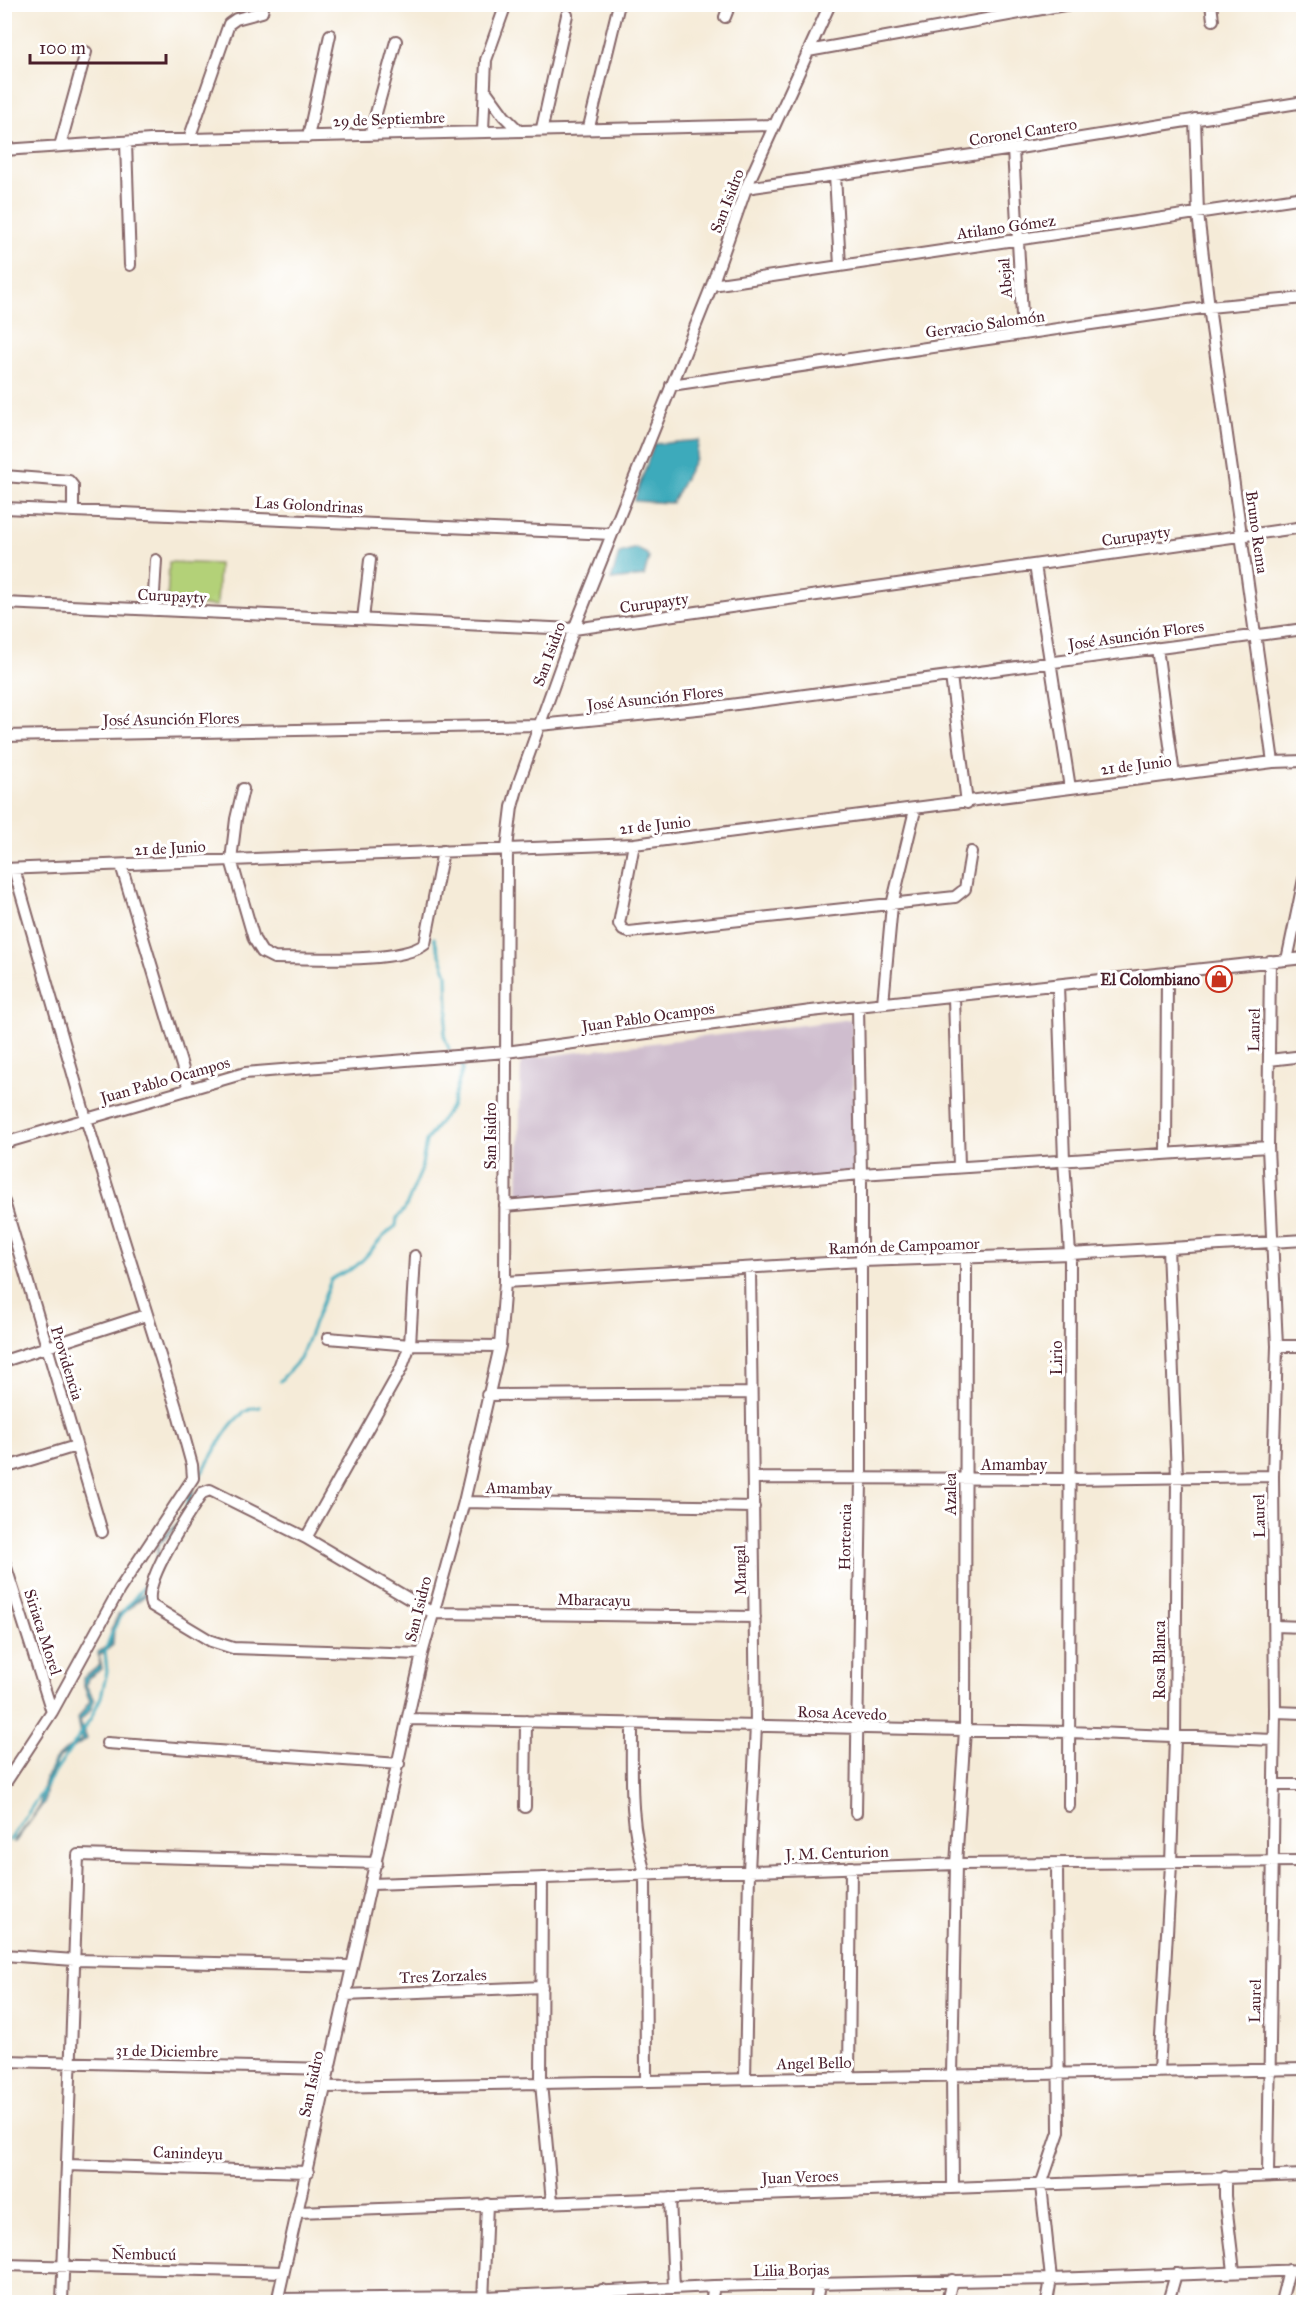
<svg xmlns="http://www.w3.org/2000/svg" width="1308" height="2307" font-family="'IM FELL Great Primer',serif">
  <rect width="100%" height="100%" fill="#fff"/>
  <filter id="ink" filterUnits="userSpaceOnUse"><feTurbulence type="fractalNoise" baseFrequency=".0167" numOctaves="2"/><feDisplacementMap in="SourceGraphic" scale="12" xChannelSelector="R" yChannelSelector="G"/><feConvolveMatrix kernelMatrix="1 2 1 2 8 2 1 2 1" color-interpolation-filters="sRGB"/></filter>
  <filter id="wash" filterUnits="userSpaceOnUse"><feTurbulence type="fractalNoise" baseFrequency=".008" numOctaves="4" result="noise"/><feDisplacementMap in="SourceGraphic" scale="24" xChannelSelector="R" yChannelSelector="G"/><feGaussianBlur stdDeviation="1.35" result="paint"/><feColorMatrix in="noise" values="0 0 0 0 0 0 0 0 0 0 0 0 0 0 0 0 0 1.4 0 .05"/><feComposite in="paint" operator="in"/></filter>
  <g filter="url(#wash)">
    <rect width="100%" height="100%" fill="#f5ebd8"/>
    <path fill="#cfbdce" d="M 852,1019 L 854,1178 L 518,1201 L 521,1059 Z"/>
    <path fill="#b3d178" stroke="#7e7852" stroke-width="1.5" d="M 169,562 L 219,564 L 217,606 L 167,604 Z"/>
    <path fill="#3caabb" stroke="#436473" stroke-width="1.5" d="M 699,440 L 696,457 L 672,503 L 634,501 L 654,444 Z
      M 636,548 L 647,554 L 649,558 L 644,576 L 611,580 L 619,553 Z
      M 194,1489 C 191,1512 178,1528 159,1544 L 158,1561 L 146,1595 L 120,1615 L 114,1626 L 113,1645 L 99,1656 L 102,1669 L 88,1678 L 86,1685 L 94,1700 L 91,1709 L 80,1721 L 87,1739 L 60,1757 L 47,1782 L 45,1801 L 15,1842 L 13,1842 L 39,1808 L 44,1782 L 55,1760 L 64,1751 L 82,1740 L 78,1718 L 90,1701 L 83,1684 L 83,1678 L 100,1665 L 98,1652 L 110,1644 L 111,1630 L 118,1615 L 145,1592 L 156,1562 L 158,1543 C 167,1531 179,1525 187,1511 C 191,1504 188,1495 194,1489 Z"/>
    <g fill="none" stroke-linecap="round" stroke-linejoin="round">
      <path stroke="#3caabb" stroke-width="3" d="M 434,938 L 447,974 L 448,1013 L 444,1035 L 449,1049
        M 280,1381 L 300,1359 L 331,1280 C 339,1273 348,1272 356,1266 C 371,1254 379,1237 396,1226 L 397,1218 L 405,1209 L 421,1171 L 426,1141 L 451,1107 L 463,1068 L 460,1063
        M 196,1481 C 213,1461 229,1408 260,1407
        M 186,1511 L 189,1491
        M 10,1840 L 90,1720 L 101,1697 L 107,1672 L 105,1651 L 112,1632 L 123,1612 L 149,1580"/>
    </g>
  </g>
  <g filter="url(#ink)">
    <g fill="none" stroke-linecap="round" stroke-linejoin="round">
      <defs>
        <path id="minor" d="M 1211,4 L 1213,20
          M 725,17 L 730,4
          M 808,51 L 1070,4
          M 485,90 L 504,116 L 519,131
          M 1195,119 L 1198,214 L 1209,307 L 1273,762
          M 589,127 L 619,4
          M 542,128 L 567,15
          M 483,131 L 486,60 L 506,4
          M 370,135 L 396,41
          M 308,137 L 330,35
          M 189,139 L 229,24 L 236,19 L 262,12 L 264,4
          M 126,142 L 130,265
          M 60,146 L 86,52
          M 1013,149 L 1023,334
          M 4,150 L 151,140 L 774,125
          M 835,175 L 840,266
          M 746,188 L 1013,149 L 1304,102
          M 712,285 L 1304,197
          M 671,385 L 1209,307 L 1304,298
          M 4,476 L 69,481 L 73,486 L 73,510
          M 4,508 L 612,534
          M 1035,565 L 1070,788
          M 4,603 L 574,629 L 1304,527
          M 153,610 L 156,560
          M 363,619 L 370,560
          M 1157,648 L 1174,775
          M 951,676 L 967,803
          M 4,736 L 540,725 L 707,708 L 1304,629
          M 243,789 L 236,819 L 231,860 L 254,939 L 262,952 L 274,958 C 308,958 400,964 425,944 L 443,851
          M 634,844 L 619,924 L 623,930 L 629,932 L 955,897 L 965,889 L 971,852
          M 121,865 L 189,1089
          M 4,869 L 634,844 L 1273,762 L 1304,761
          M 1287,960 L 1304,879
          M 1058,985 L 1064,1160 L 1070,1254 L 1069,1806
          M 954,997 L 959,1166
          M 883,1003 L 892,905 L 915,810
          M 1269,1060 L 1304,1056
          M 4,1143 L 245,1073 L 506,1052 L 811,1011 L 1304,958
          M 1166,1153 L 1167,973
          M 4,1202 L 102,1532
          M 505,1206 L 861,1174 L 858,1006
          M 505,1282 L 862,1261 L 1070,1254 L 1304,1240
          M 328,1338 L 410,1345 L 500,1346
          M 1277,1346 L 1304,1346
          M 4,1361 L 146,1315
          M 487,1395 L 751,1393
          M 4,1468 L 76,1446
          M 754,1478 L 1071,1479 L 1273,1476
          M 464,1502 L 754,1507
          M 306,1538 L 401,1369 L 410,1345 L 415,1256
          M 4,1561 L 52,1712
          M 1275,1626 L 1304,1627
          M 422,1654 L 233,1648 L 211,1641 L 151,1605 C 142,1581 189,1515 202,1493 L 210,1490 L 306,1538 L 433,1613 L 755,1617
          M 1275,1712 L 1304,1713
          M 408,1719 L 1069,1732 L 1274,1740
          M 632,1724 C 632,1777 629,1822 645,1873 L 646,2081
          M 107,1743 L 399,1764
          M 4,1785 L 52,1712 L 119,1590 L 193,1478 L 192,1465 L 176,1407 L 86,1119 L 14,869
          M 1274,1785 L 1304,1785
          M 525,1807 L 526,1721
          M 856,1813 L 861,1479 L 861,1174 L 1268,1147
          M 542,1878 L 541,2083 L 552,2202
          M 372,1884 L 956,1864 L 1304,1861
          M 4,1955 L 74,1960 L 351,1966
          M 345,1995 L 542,1987
          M 4,2061 L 330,2069
          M 1159,2071 L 1171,1864 L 1175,1736 L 1177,1476 L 1168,1248
          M 849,2077 L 851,1867
          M 745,2079 L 749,1871 L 756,1725 L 750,1269
          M 326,2087 L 1304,2069
          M 67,2165 L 308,2172
          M 1268,2175 L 1275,1712 L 1273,1476 L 1277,1346 L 1268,1147 L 1270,961
          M 1225,2177 L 1225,2196 L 1234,2271
          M 953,2187 L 952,2075 L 956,1864 L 965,1730 L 966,1258
          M 670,2198 L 674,2288
          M 298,2212 L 1304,2175
          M 4,2265 L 283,2272
          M 278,2299 L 485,2297 L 714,2286 L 1051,2279 L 1304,2270
          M 62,2302 L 78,1855 L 377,1863
          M 277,2302 L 422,1654 L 464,1502 L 500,1346 L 505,1282 L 507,848 L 512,807 L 519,782 L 574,629 L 712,285 L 746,188 L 830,4
          M 483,2302 L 487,2204
          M 600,2302 L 602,2290
          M 711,2302 L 714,2286
          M 816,2302 L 819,2285
          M 947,2302 L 952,2280
          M 1047,2302 L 1051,2279 L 1041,2185 L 1059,2132 L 1057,1864
          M 1168,2302 L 1176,2274
          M 1281,2302 L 1289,2270"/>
      </defs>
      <use href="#minor" stroke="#866668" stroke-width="14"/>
      <use href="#minor" stroke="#fff" stroke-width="10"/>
    </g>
  </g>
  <defs>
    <symbol id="shop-ring" viewBox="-11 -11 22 22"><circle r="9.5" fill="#fff" stroke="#c8321e" stroke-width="1.5"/><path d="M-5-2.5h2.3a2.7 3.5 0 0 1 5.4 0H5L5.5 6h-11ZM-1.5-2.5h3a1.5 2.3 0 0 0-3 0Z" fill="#c8321e"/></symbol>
  </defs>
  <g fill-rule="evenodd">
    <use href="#shop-ring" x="1204" y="964" width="30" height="30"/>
  </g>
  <g text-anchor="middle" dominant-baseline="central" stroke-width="6" stroke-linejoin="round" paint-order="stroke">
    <g font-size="16" fill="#4a1f2b" stroke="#fff">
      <text transform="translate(389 119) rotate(-2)">29 de Septiembre</text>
      <text transform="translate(1023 132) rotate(-9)">Coronel Cantero</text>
      <text transform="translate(727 201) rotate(-69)">San Isidro</text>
      <text transform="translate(1006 227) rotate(-8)">Atilano Gómez</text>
      <text transform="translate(1005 278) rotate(-94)">Abejal</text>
      <text transform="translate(985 324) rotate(-8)">Gervacio Salomón</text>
      <text transform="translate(309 505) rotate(3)">Las Golondrinas</text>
      <text transform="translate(1257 532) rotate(82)">Bruno Rema</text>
      <text transform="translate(1136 536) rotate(-8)">Curupayty</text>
      <text transform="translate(172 596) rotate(3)">Curupayty</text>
      <text transform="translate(654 603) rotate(-8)">Curupayty</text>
      <text transform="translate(1136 635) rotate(-8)">José Asunción Flores</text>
      <text transform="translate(549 654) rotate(-70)">San Isidro</text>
      <text transform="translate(655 698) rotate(-6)">José Asunción Flores</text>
      <text transform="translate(171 719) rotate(-1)">José Asunción Flores</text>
      <text transform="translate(1136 765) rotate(-7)">21 de Junio</text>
      <text transform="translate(655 825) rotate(-6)">21 de Junio</text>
      <text transform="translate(170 848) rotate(-3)">21 de Junio</text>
      <text transform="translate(648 1017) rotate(-8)">Juan Pablo Ocampos</text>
      <text transform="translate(1254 1030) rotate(-89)">Laurel</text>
      <text transform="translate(165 1080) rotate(-16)">Juan Pablo Ocampos</text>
      <text transform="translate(490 1136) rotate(-90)">San Isidro</text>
      <text transform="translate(904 1246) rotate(-2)">Ramón de Campoamor</text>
      <text transform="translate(1056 1358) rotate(-90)">Lirio</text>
      <text transform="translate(67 1363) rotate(73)">Providencia</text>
      <text x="1014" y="1464">Amambay</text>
      <text transform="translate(519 1488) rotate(1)">Amambay</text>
      <text transform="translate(950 1494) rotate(-90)">Azalea</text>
      <text transform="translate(1259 1516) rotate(-91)">Laurel</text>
      <text transform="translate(845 1537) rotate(-89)">Hortencia</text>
      <text transform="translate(740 1570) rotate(-91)">Mangal</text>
      <text transform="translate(594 1600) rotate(1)">Mbaracayu</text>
      <text transform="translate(418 1609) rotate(-76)">San Isidro</text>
      <text transform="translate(43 1632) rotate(72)">Siriaca Morel</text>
      <text transform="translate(1159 1660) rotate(-90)">Rosa Blanca</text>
      <text transform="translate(842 1713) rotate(2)">Rosa Acevedo</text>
      <text transform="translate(837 1853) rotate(-2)">J. M. Centurion</text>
      <text transform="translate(443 1976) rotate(-2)">Tres Zorzales</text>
      <text transform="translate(1255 2001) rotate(-89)">Laurel</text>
      <text transform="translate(167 2051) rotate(1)">31 de Diciembre</text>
      <text transform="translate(814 2063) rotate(-1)">Angel Bello</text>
      <text transform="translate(311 2084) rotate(-78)">San Isidro</text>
      <text transform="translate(188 2153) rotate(2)">Canindeyu</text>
      <text transform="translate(800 2177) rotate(-2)">Juan Veroes</text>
      <text transform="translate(144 2254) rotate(1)">Ñembucú</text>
      <text transform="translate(791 2270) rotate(-1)">Lilia Borjas</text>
    </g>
    <g font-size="16" font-weight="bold" fill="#4a1f2b" stroke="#fff" text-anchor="end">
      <text x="1200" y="979">El Colombiano</text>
    </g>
  </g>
  <rect width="1308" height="2307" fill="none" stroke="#fff" stroke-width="24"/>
  <path d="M30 54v9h136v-9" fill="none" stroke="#4a1f2b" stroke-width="3"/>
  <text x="39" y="54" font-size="18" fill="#4a1f2b" stroke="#ffffff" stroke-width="4.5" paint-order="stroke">100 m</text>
</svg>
